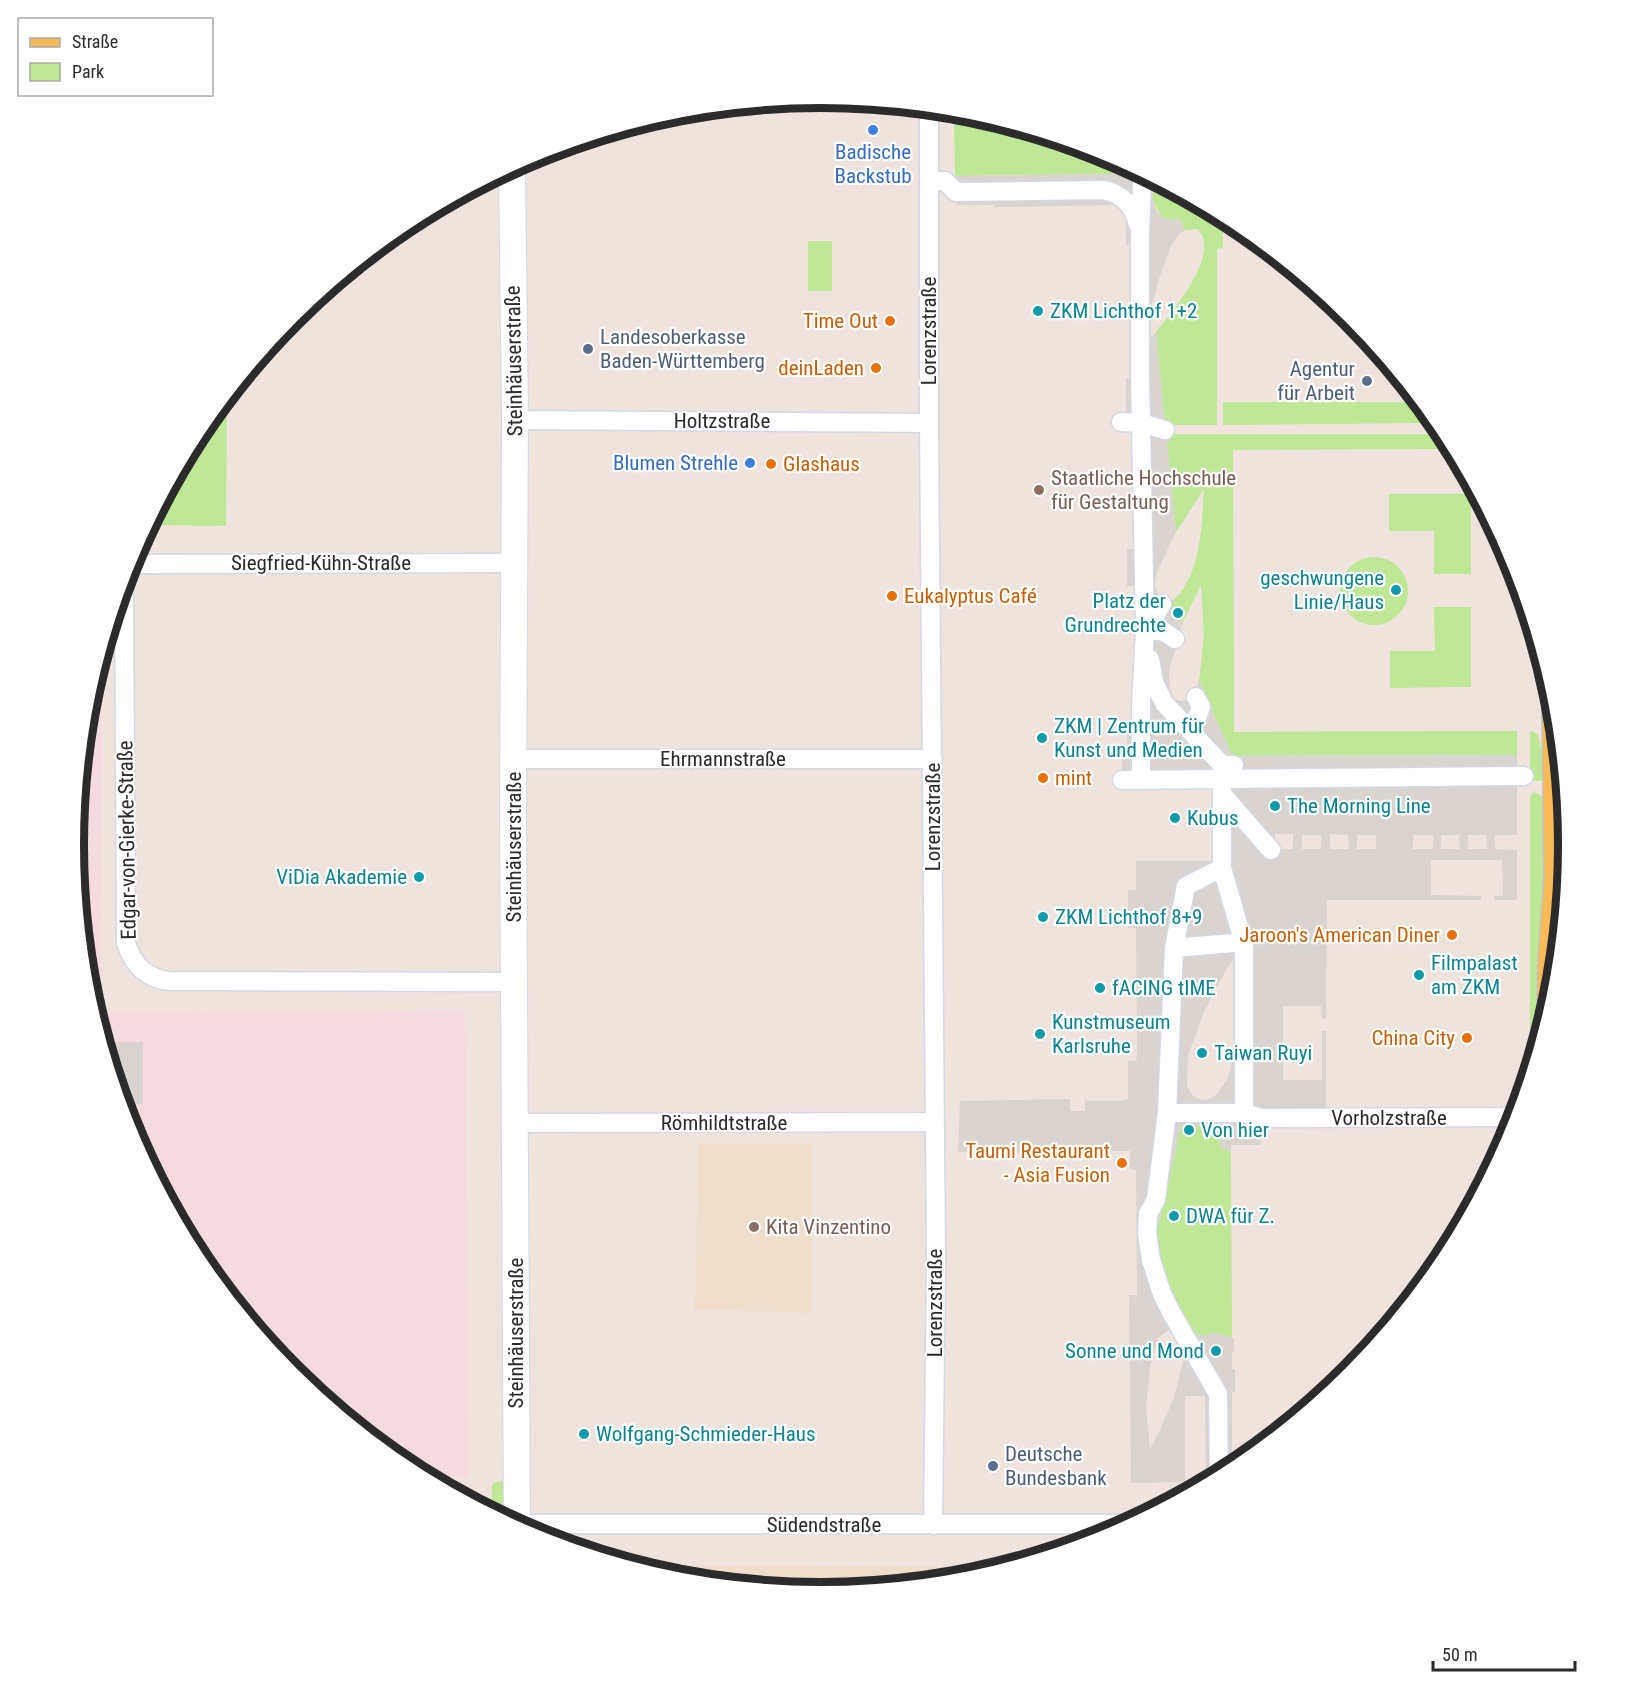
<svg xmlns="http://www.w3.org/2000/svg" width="1643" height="1691" font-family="'Roboto Condensed',sans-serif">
  <rect width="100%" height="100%" fill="#eee4dd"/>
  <path fill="#f0decb" d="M 698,1144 L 812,1144 L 812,1313 L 695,1310 Z
    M 634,1567 L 634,1566 L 1009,1567 L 967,1579 L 821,1593 L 675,1579 Z"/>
  <path fill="#f5dadf" d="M 91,690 L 102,690 L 101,976 L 86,976 L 74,845 L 88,699 Z
    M 465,1010 L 469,1476 L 422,1476 L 406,1467 L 292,1374 L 199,1261 L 130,1131 L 94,1012 Z"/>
  <path fill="#bee796" d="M 954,111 L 968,112 L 1108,155 L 1124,163 L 1125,174 L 955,176 Z
    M 1152,178 L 1223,216 L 1223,248 L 1217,249 L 1217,425 L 1165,425 L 1156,332 C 1172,312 1223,252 1197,229 L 1185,230 L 1180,219 L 1172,220 L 1162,217 L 1153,202 Z
    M 808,241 L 832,241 L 832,291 L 808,291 Z
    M 227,396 L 226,526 L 149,525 L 200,430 Z
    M 1223,402 L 1421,402 L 1438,423 L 1223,425 Z
    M 1169,434 L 1445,434 L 1454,449 L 1233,450 L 1234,732 L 1517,731 L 1517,755 L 1232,756 L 1199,681 L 1204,636 L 1201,585 L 1183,622 L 1169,603 C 1201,582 1202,524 1204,489 L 1176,532 L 1166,436 Z
    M 1389,494 L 1471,494 L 1471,574 L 1434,574 L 1434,531 L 1389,531 Z
    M1340 591a34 34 0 1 1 68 0a34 34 0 1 1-68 0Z
    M 1434,607 L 1471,607 L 1471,687 L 1390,688 L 1390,651 L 1435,651 Z
    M 101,655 L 102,690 L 91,690 Z
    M 1532,731 L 1537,734 L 1539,738 L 1547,781 L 1530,781 L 1530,732 Z
    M 1533,792 L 1539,794 L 1544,800 L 1547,847 L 1538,989 L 1538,1048 L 1530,1073 L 1530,797 Z
    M 87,984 L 102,984 L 103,1002 L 91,1002 Z
    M 1219,1125 L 1220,1146 L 1231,1152 L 1232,1338 L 1212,1332 L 1206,1337 L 1195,1333 L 1186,1327 L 1165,1280 L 1151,1217 L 1159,1222 L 1181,1126 Z
    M 505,1481 L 506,1521 L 492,1513 L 492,1485 L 496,1482 Z
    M 452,1492 L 478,1492 L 479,1506 Z"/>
  <path fill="#dad4d0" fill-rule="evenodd" d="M 1124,163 L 1152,178 L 1153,202 L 1157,211 L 1162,217 L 1172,220 L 1180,219 L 1185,230 L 1179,234 L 1171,246 L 1160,276 L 1152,305 L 1146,342 L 1156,332 L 1176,532 L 1157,572 L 1155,585 L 1160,600 L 1169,603 L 1183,622 L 1169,671 L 1170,690 L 1175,699 L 1181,701 L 1188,699 L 1194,693 L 1199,681 L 1232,756 L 1517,755 L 1517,835 L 1495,835 L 1495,849 L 1517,850 L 1517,900 L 1494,900 L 1494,896 L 1503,896 L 1502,860 L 1431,860 L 1431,895 L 1481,896 L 1481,900 L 1327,900 L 1326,1019 L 1322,1019 L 1321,1006 L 1283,1006 L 1283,1080 L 1322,1080 L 1322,1031 L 1326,1031 L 1326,1118 L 1262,1118 L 1261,1145 L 1231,1145 L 1231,1152 L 1220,1146 L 1219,1125 L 1181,1126 L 1159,1222 L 1152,1218 L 1165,1280 L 1186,1326 L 1195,1333 L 1206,1336 L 1212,1332 L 1234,1338 L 1234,1351 L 1232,1352 L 1232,1369 L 1235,1369 L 1235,1392 L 1232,1392 L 1232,1470 L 1210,1482 L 1206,1482 L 1205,1396 L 1185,1396 L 1185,1482 L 1131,1483 L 1129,1295 L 1137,1295 L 1136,1170 L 1130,1169 L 1130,1151 L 958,1152 L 960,1101 L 1070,1099 L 1070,1111 L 1085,1111 L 1085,1099 L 1087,1101 L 1122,1101 L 1128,1099 L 1128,1061 L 1136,1061 L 1137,1053 L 1136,928 L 1128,928 L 1128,890 L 1136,890 L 1136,861 L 1212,861 L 1212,787 L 1122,786 L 1122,757 L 1127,757 L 1127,720 L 1136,719 L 1135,634 L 1122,633 L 1122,622 L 1135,621 L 1135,586 L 1127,586 L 1127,549 L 1135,549 L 1135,431 L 1126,415 L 1126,378 L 1134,378 L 1134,245 L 1126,245 L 1126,207 L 1120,205 L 995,207 L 994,205 L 957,205 L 955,176 L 1124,174 ZM 1275,834 L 1293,834 L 1293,849 L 1275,849 ZM 1330,834 L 1348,835 L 1349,849 L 1330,849 ZM 1302,835 L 1321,835 L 1321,849 L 1302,849 ZM 1357,835 L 1376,835 L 1376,849 L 1357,849 ZM 1413,835 L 1433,835 L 1433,849 L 1413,849 ZM 1441,835 L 1459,835 L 1460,849 L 1441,849 ZM 1468,835 L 1486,835 L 1487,849 L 1468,849 ZM 1239,952 L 1238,1021 L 1231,1067 L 1228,1078 L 1217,1094 L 1212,1098 L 1202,1100 L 1193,1096 L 1187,1086 L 1188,1056 L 1204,1012 L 1226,970 ZM 1169,1330 L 1173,1330 L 1184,1347 L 1183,1362 L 1174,1397 L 1158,1434 L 1150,1449 L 1146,1406 L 1150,1367 L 1158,1338 Z
    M 103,1042 L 143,1042 L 143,1104 L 122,1103 Z"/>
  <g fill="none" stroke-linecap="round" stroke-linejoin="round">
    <defs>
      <path id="street" d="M 929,108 L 929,423 L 936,1259 L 933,1525
        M 929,180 L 945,181 L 956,192 L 1104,190 C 1123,195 1134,205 1138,225
        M 515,420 L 929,423
        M 1121,422 L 1141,423 L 1165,430
        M 129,564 L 513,563
        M 124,582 L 126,943 C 133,965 146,979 170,981 L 514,982
        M 1162,604 L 1145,631 L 1163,631 L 1175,639
        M 1150,659 L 1154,682 L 1164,703 L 1222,765 L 1234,765
        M 1187,728 L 1197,718 L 1201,707 L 1196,697
        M 514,759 L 933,759
        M 1141,778 L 1141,703 L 1145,631 L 1140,375 L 1140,236 L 1142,183
        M 1122,780 L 1524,776
        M 1222,794 L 1271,850
        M 1222,868 L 1244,944 L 1244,1113
        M 1174,948 L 1244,942
        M 1167,1113 L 1244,1113 L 1261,1118 L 1276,1118 L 1517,1117
        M 515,1123 L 934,1122
        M 1219,1477 L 1218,1394 L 1172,1314 L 1162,1294 L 1151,1260 L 1147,1233 L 1148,1214 L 1156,1199 L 1167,1113 L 1174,948 L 1186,886 L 1222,868 L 1222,765
        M 517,1524 L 1131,1524"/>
      <path id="secondary" d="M 512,167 L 515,420 L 513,810 L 517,1527"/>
      <path id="primary" d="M 1551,1004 L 1552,958 L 1558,878 L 1556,704"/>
    </defs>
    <use href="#street" stroke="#d2d8e5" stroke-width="21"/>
    <use href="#secondary" stroke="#d2d8e5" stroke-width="28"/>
    <use href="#primary" stroke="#c4c4c4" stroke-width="30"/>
    <use href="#street" stroke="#fff" stroke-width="18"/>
    <use href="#secondary" stroke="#fff" stroke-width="26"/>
    <use href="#primary" stroke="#f8ba57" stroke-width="27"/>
  </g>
  <g fill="#3f7fe0" stroke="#fff" stroke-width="2">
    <circle cx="873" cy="130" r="6"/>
    <circle cx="750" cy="463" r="6"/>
  </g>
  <g fill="#0f9aa8" stroke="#fff" stroke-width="2">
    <circle cx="1038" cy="311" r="6"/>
    <circle cx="1396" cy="590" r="6"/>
    <circle cx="1178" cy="613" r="6"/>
    <circle cx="1042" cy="738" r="6"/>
    <circle cx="1275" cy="806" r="6"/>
    <circle cx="1175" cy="818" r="6"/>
    <circle cx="419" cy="877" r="6"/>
    <circle cx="1043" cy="917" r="6"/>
    <circle cx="1419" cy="975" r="6"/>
    <circle cx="1100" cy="988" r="6"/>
    <circle cx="1040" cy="1034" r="6"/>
    <circle cx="1202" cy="1053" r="6"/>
    <circle cx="1189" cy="1130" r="6"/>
    <circle cx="1174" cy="1216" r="6"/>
    <circle cx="1216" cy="1351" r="6"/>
    <circle cx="584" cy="1434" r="6"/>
  </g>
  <g fill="#e8710a" stroke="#fff" stroke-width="2">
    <circle cx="890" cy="321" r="6"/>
    <circle cx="876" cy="368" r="6"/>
    <circle cx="771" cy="464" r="6"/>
    <circle cx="892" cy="596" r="6"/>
    <circle cx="1043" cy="778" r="6"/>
    <circle cx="1452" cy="935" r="6"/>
    <circle cx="1467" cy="1038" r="6"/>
    <circle cx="1122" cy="1163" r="6"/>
  </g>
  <g fill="#5c6f8a" stroke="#fff" stroke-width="2">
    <circle cx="588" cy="349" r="6"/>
    <circle cx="1367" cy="381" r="6"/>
    <circle cx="993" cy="1466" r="6"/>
  </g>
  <g fill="#8d6e63" stroke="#fff" stroke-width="2">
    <circle cx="1039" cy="490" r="6"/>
    <circle cx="754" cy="1227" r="6"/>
  </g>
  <g text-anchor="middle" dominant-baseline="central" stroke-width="4.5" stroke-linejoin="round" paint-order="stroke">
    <g font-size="21" fill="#366cbe" stroke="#fff">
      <text x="873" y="152">Badische<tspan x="873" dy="24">Backstub</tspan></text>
      <text x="738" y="463" text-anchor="end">Blumen Strehle</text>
    </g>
    <g font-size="21" fill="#0d838f" stroke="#fff" text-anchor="start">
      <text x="1050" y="311">ZKM Lichthof 1+2</text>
      <text x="1384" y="578" text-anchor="end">geschwungene<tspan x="1384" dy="24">Linie/Haus</tspan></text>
      <text x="1166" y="601" text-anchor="end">Platz der<tspan x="1166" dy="24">Grundrechte</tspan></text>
      <text x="1054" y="726">ZKM | Zentrum für<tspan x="1054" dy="24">Kunst und Medien</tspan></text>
      <text x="1287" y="806">The Morning Line</text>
      <text x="1187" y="818">Kubus</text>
      <text x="407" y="877" text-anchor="end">ViDia Akademie</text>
      <text x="1055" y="917">ZKM Lichthof 8+9</text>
      <text x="1431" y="963">Filmpalast<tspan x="1431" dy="24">am ZKM</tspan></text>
      <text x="1112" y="988">fACING tIME</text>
      <text x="1052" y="1022">Kunstmuseum<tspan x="1052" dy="24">Karlsruhe</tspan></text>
      <text x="1214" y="1053">Taiwan Ruyi</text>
      <text x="1201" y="1130">Von hier</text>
      <text x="1186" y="1216">DWA für Z.</text>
      <text x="1204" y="1351" text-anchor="end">Sonne und Mond</text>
      <text x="596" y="1434">Wolfgang-Schmieder-Haus</text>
    </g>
    <g font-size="21" fill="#c56008" stroke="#fff" text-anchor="end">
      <text x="878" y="321">Time Out</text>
      <text x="864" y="368">deinLaden</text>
      <text x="783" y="464" text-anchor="start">Glashaus</text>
      <text x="904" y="596" text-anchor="start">Eukalyptus Café</text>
      <text x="1055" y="778" text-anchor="start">mint</text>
      <text x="1440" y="935">Jaroon's American Diner</text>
      <text x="1455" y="1038">China City</text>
      <text x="1110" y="1151">Taumi Restaurant<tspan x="1110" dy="24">- Asia Fusion</tspan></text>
    </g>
    <g font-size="21" fill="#2b2b2b" stroke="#fff">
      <text transform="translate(929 331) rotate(-90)">Lorenzstraße</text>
      <text transform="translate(514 361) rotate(-91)">Steinhäuserstraße</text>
      <text x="722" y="421">Holtzstraße</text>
      <text x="321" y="563">Siegfried-Kühn-Straße</text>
      <text x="723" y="759">Ehrmannstraße</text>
      <text transform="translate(933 817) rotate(-90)">Lorenzstraße</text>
      <text transform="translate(127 840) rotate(-91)">Edgar-von-Gierke-Straße</text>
      <text transform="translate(514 847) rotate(-90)">Steinhäuserstraße</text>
      <text x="1389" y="1118">Vorholzstraße</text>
      <text x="724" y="1123">Römhildtstraße</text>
      <text transform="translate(935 1303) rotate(-90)">Lorenzstraße</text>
      <text transform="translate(516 1333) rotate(-90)">Steinhäuserstraße</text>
      <text x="824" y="1525">Südendstraße</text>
    </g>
    <g font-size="21" fill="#4e5e75" stroke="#fff" text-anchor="start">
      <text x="600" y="337">Landesoberkasse<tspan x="600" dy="24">Baden-Württemberg</tspan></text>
      <text x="1355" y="369" text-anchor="end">Agentur<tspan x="1355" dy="24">für Arbeit</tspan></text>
      <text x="1005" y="1454">Deutsche<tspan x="1005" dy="24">Bundesbank</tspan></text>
    </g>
    <g font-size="21" fill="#785e54" stroke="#fff" text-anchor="start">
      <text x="1051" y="478">Staatliche Hochschule<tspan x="1051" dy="24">für Gestaltung</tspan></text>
      <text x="766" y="1227">Kita Vinzentino</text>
    </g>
  </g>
  <path d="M0 0H1643V1691H0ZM84 845a737 737 0 1 1 1474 0a737 737 0 1 1-1474 0Z" fill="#fff" fill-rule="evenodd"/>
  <path fill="none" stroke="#2b2b2b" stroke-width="8" d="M84 845a737 737 0 1 1 1474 0a737 737 0 1 1-1474 0Z"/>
  <rect x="18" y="18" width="195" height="78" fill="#ffffff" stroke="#aaaaaa" stroke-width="1.5"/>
  <rect x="30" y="38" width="30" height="9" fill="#f8ba57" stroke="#aaaaaa" stroke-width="1.5"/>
  <text x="72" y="48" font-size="18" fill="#2b2b2b">Straße</text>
  <rect x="30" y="63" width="30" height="18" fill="#bee796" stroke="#aaaaaa" stroke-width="1.5"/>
  <text x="72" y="78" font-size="18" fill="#2b2b2b">Park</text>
  <path d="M1433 1661v9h142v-9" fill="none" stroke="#2b2b2b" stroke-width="3"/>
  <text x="1442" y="1661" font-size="18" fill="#2b2b2b" stroke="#ffffff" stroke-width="4.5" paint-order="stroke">50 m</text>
</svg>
